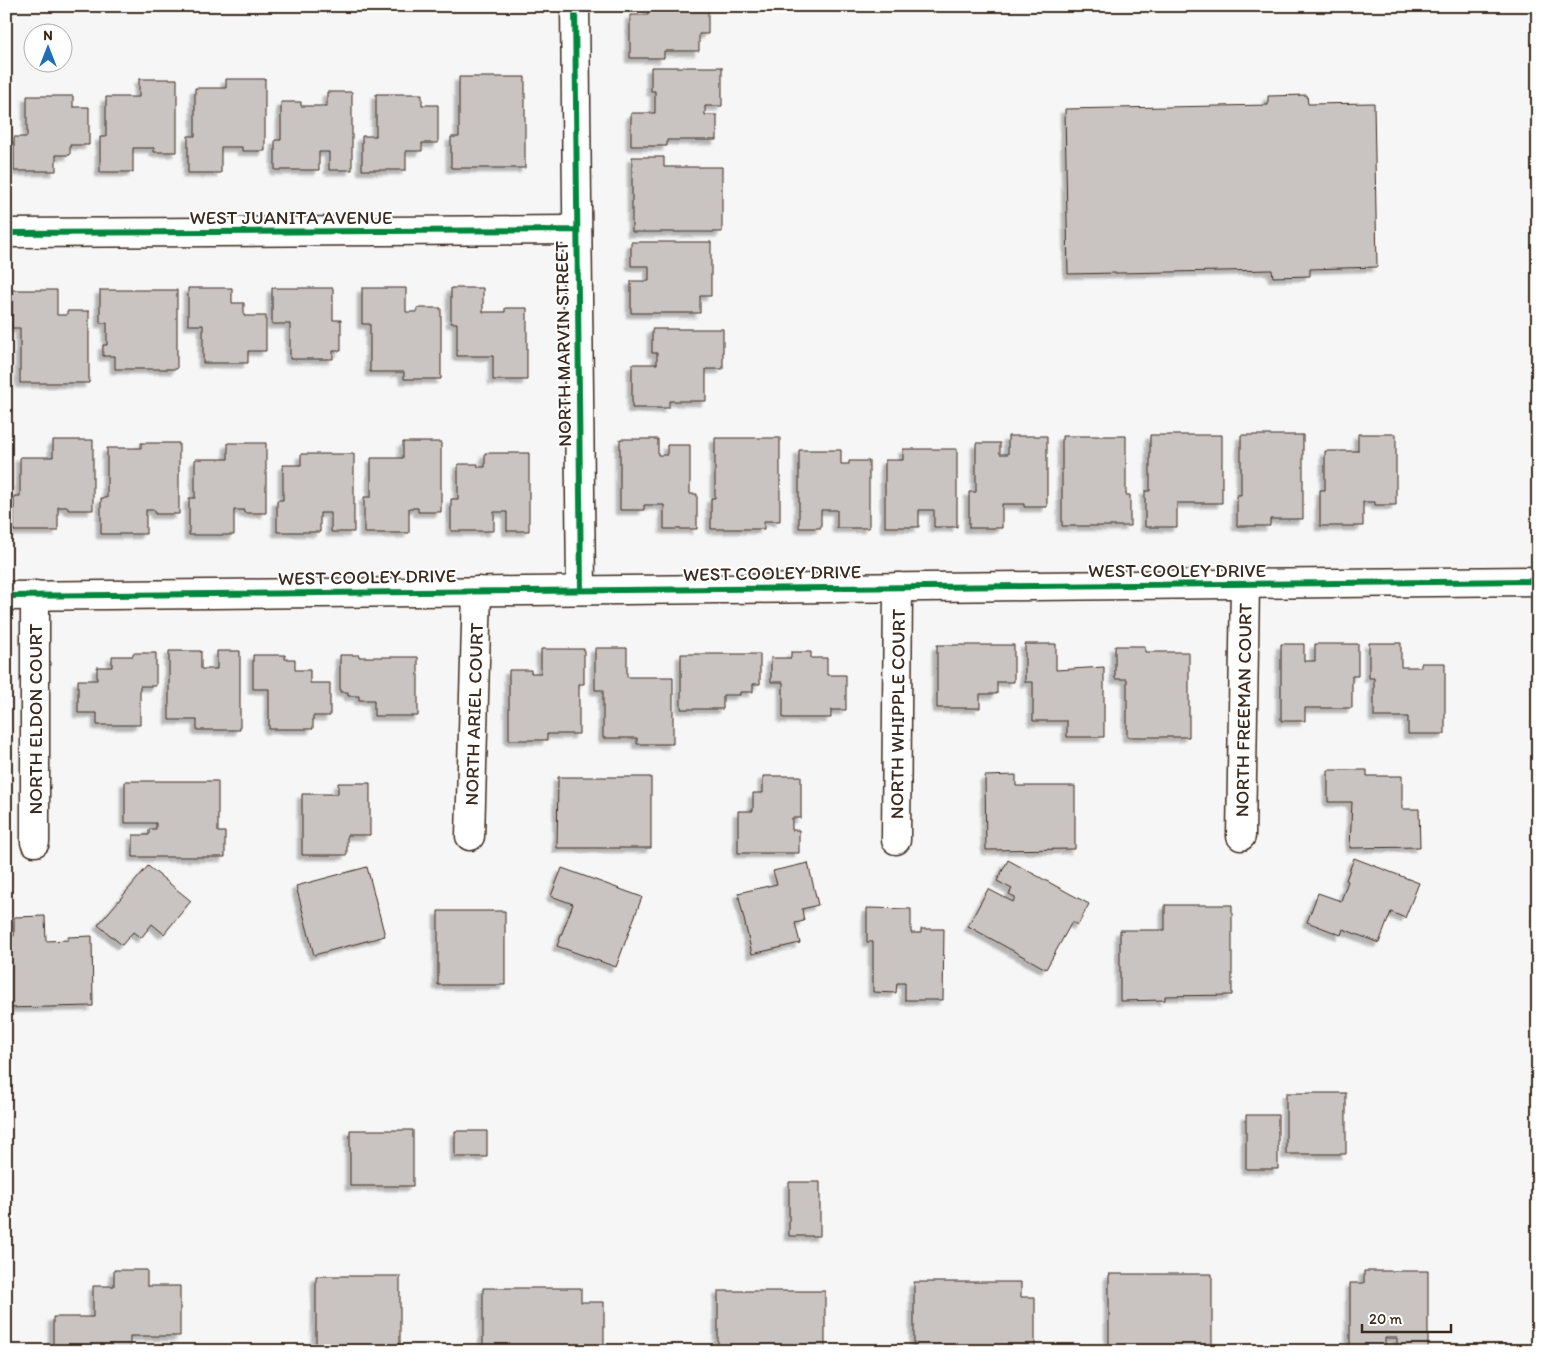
<svg xmlns="http://www.w3.org/2000/svg" width="1544" height="1357" font-family="Itim,sans-serif">
  <defs>
    <filter id="shadow"><feDropShadow dx="-4.5" dy="4.5" stdDeviation="1" flood-color="#0004"/></filter>
  </defs>
  <rect width="100%" height="100%" fill="#f7f6f6"/>
  <filter id="ink" filterUnits="userSpaceOnUse"><feTurbulence type="fractalNoise" baseFrequency=".02" numOctaves="2"/><feDisplacementMap in="SourceGraphic" scale="10" xChannelSelector="R" yChannelSelector="G"/><feConvolveMatrix kernelMatrix="1 2 1 2 8 2 1 2 1" color-interpolation-filters="sRGB"/></filter>
  <g filter="url(#ink)">
    <path fill="#c9c3c1" stroke="#3b2a1e" filter="url(#shadow)" d="M 648,6 L 708,6 L 708,34 L 699,34 L 699,51 L 664,51 L 664,58 L 630,58 L 630,15 L 648,15 Z
      M 651,67 L 722,67 L 722,106 L 705,106 L 705,115 L 717,115 L 717,140 L 667,140 L 667,146 L 631,146 L 631,113 L 655,113 L 655,91 L 651,91 Z
      M 459,77 L 525,77 L 525,168 L 451,168 L 451,137 L 459,137 Z
      M 139,79 L 177,79 L 177,152 L 154,152 L 154,148 L 133,148 L 133,172 L 100,172 L 100,137 L 106,137 L 106,97 L 139,97 Z
      M 226,79 L 265,79 L 265,151 L 242,151 L 242,147 L 221,147 L 221,173 L 188,173 L 188,136 L 195,136 L 195,88 L 226,88 Z
      M 327,92 L 352,92 L 352,170 L 329,170 L 329,152 L 319,152 L 319,170 L 275,170 L 275,140 L 281,140 L 281,102 L 301,102 L 301,106 L 327,106 Z
      M 376,94 L 422,94 L 422,105 L 438,105 L 438,143 L 422,143 L 422,151 L 406,151 L 406,170 L 362,170 L 362,136 L 376,136 Z
      M 1307,95 L 1308,104 L 1374,103 L 1377,267 L 1310,269 L 1310,276 L 1273,277 L 1272,270 L 1068,274 L 1065,109 L 1268,105 L 1268,96 Z
      M 27,96 L 73,96 L 73,107 L 89,107 L 89,145 L 70,145 L 70,155 L 56,155 L 56,171 L 14,171 L 14,137 L 27,137 Z
      M 632,157 L 664,157 L 664,167 L 722,167 L 722,232 L 632,232 Z
      M 631,242 L 711,242 L 711,296 L 700,296 L 700,313 L 631,313 L 631,281 L 649,281 L 649,266 L 631,266 Z
      M 188,288 L 232,288 L 232,303 L 244,303 L 244,316 L 266,316 L 266,351 L 248,351 L 248,363 L 203,363 L 203,325 L 188,325 Z
      M 272,288 L 333,288 L 333,320 L 341,320 L 341,351 L 333,351 L 333,359 L 290,359 L 290,324 L 272,324 Z
      M 362,288 L 406,288 L 406,312 L 417,312 L 417,308 L 441,308 L 441,379 L 404,379 L 404,372 L 370,372 L 370,324 L 362,324 Z
      M 451,288 L 483,288 L 483,312 L 505,312 L 505,308 L 527,308 L 527,380 L 493,380 L 493,356 L 457,356 L 457,323 L 451,323 Z
      M 12,290 L 57,290 L 57,315 L 67,315 L 67,311 L 89,311 L 89,383 L 20,383 L 20,328 L 12,328 Z
      M 100,290 L 177,290 L 177,369 L 115,369 L 115,356 L 103,356 L 103,345 L 107,345 L 107,323 L 100,323 Z
      M 652,329 L 723,329 L 723,369 L 706,369 L 706,401 L 669,401 L 669,408 L 632,408 L 632,364 L 657,364 L 657,353 L 652,353 Z
      M 1358,434 L 1396,434 L 1396,505 L 1375,505 L 1375,502 L 1363,502 L 1363,526 L 1320,526 L 1320,490 L 1325,490 L 1325,451 L 1358,451 Z
      M 1150,435 L 1222,435 L 1222,503 L 1177,503 L 1177,527 L 1145,527 L 1145,491 L 1150,491 Z
      M 1241,435 L 1303,435 L 1303,519 L 1270,519 L 1270,526 L 1237,526 L 1237,495 L 1241,495 Z
      M 1008,436 L 1047,436 L 1047,507 L 1024,507 L 1024,504 L 1002,504 L 1002,528 L 969,528 L 969,492 L 976,492 L 976,443 L 1000,443 L 1000,454 L 1008,454 Z
      M 1062,436 L 1126,436 L 1126,495 L 1130,495 L 1130,526 L 1062,526 Z
      M 715,438 L 780,438 L 780,521 L 764,521 L 764,529 L 711,529 L 711,498 L 715,498 Z
      M 620,439 L 658,439 L 658,455 L 667,455 L 667,445 L 690,445 L 690,494 L 697,494 L 697,529 L 664,529 L 664,505 L 644,505 L 644,510 L 620,510 Z
      M 53,440 L 93,440 L 93,510 L 68,510 L 68,507 L 58,507 L 58,531 L 14,531 L 14,496 L 20,496 L 20,457 L 53,457 Z
      M 403,442 L 441,442 L 441,512 L 418,512 L 418,508 L 409,508 L 409,533 L 364,533 L 364,497 L 371,497 L 371,458 L 403,458 Z
      M 141,443 L 179,443 L 179,514 L 155,514 L 155,510 L 146,510 L 146,534 L 101,534 L 101,498 L 107,498 L 107,448 L 141,448 Z
      M 228,443 L 266,443 L 266,513 L 244,513 L 244,510 L 234,510 L 234,535 L 189,535 L 189,498 L 195,498 L 195,459 L 228,459 Z
      M 903,449 L 957,449 L 957,527 L 934,527 L 934,510 L 919,510 L 919,527 L 885,527 L 885,460 L 903,460 Z
      M 799,450 L 841,450 L 841,464 L 849,464 L 849,461 L 869,461 L 869,528 L 837,528 L 837,510 L 821,510 L 821,528 L 799,528 Z
      M 485,453 L 529,453 L 529,531 L 507,531 L 507,512 L 494,512 L 494,531 L 451,531 L 451,499 L 458,499 L 458,464 L 478,464 L 478,467 L 485,467 Z
      M 301,454 L 354,454 L 354,532 L 331,532 L 331,513 L 320,513 L 320,532 L 277,532 L 277,500 L 283,500 L 283,465 L 301,465 Z
      M 1369,643 L 1401,643 L 1401,667 L 1421,667 L 1421,663 L 1445,663 L 1445,734 L 1408,734 L 1408,717 L 1374,717 L 1374,678 L 1369,678 Z
      M 1025,644 L 1056,644 L 1056,670 L 1104,667 L 1104,737 L 1067,737 L 1067,721 L 1033,721 L 1033,682 L 1025,682 Z
      M 1281,644 L 1304,644 L 1304,661 L 1315,661 L 1315,644 L 1358,644 L 1358,676 L 1352,676 L 1352,708 L 1305,708 L 1305,721 L 1281,721 Z
      M 937,645 L 1014,645 L 1014,682 L 997,682 L 997,694 L 980,694 L 980,708 L 937,708 Z
      M 1115,646 L 1145,646 L 1145,652 L 1189,652 L 1189,737 L 1127,737 L 1127,679 L 1115,679 Z
      M 595,648 L 627,648 L 627,677 L 673,677 L 673,744 L 637,744 L 637,738 L 603,738 L 603,690 L 595,690 Z
      M 541,649 L 584,649 L 584,684 L 579,684 L 579,734 L 547,734 L 547,740 L 509,740 L 509,670 L 531,670 L 531,673 L 541,673 Z
      M 169,651 L 201,651 L 201,669 L 217,669 L 217,651 L 240,651 L 240,730 L 197,730 L 197,720 L 169,720 Z
      M 791,652 L 811,652 L 811,658 L 827,658 L 827,675 L 846,675 L 846,710 L 831,710 L 831,718 L 783,718 L 783,682 L 771,682 L 771,658 L 791,658 Z
      M 133,653 L 156,653 L 156,686 L 140,686 L 140,725 L 97,725 L 97,713 L 78,713 L 78,680 L 97,680 L 97,667 L 112,667 L 112,656 L 133,656 Z
      M 681,654 L 760,654 L 760,684 L 753,684 L 753,692 L 740,692 L 740,695 L 723,695 L 723,709 L 681,709 Z
      M 253,655 L 285,655 L 285,659 L 295,659 L 295,670 L 310,670 L 310,683 L 330,683 L 330,716 L 313,716 L 313,729 L 269,729 L 269,689 L 253,689 Z
      M 340,655 L 359,655 L 359,657 L 418,657 L 418,716 L 374,716 L 374,700 L 359,700 L 359,696 L 348,696 L 348,692 L 340,692 Z
      M 1328,770 L 1367,770 L 1367,776 L 1402,776 L 1402,809 L 1419,809 L 1420,847 L 1350,848 L 1352,802 L 1328,802 Z
      M 1016,775 L 1016,786 L 1075,786 L 1075,849 L 986,850 L 985,776 Z
      M 763,776 L 801,776 L 801,818 L 792,818 L 792,830 L 799,830 L 799,853 L 738,853 L 738,811 L 753,811 L 753,793 L 763,793 Z
      M 558,777 L 651,777 L 651,848 L 557,848 Z
      M 125,781 L 218,781 L 218,832 L 225,832 L 225,857 L 133,857 L 133,835 L 149,835 L 149,829 L 156,829 L 156,823 L 125,823 Z
      M 338,783 L 370,783 L 370,835 L 347,835 L 347,855 L 302,855 L 302,794 L 338,794 Z
      M 1354,858 L 1419,883 L 1405,918 L 1391,912 L 1379,943 L 1343,929 L 1341,935 L 1307,922 L 1318,893 L 1341,901 L 1348,881 L 1346,880 Z
      M 1008,860 L 1089,904 L 1078,925 L 1072,922 L 1046,969 L 968,926 L 988,889 L 1013,902 L 1015,897 L 1009,894 L 1012,889 L 997,881 Z
      M 808,863 L 818,905 L 802,909 L 804,921 L 795,923 L 800,943 L 752,954 L 738,893 L 777,884 L 773,871 Z
      M 148,866 L 191,901 L 164,934 L 152,924 L 141,938 L 133,932 L 122,945 L 98,925 Z
      M 367,867 L 385,936 L 314,955 L 296,886 Z
      M 562,868 L 642,897 L 616,967 L 557,946 L 573,904 L 551,896 Z
      M 1165,905 L 1232,905 L 1232,995 L 1165,996 L 1165,1000 L 1120,1001 L 1120,930 L 1165,930 Z
      M 867,908 L 911,909 L 911,933 L 921,933 L 921,929 L 944,929 L 943,1000 L 905,1000 L 905,983 L 897,983 L 896,993 L 873,992 L 873,942 L 867,942 Z
      M 438,911 L 505,911 L 505,985 L 438,985 Z
      M 45,916 L 46,941 L 68,940 L 68,937 L 92,936 L 93,1006 L 6,1008 L 6,936 L 14,936 L 14,917 Z
      M 1286,1093 L 1346,1093 L 1346,1154 L 1286,1154 Z
      M 1246,1115 L 1278,1115 L 1278,1169 L 1246,1169 Z
      M 350,1130 L 413,1130 L 413,1186 L 350,1186 Z
      M 455,1131 L 487,1131 L 487,1157 L 455,1157 Z
      M 789,1182 L 820,1182 L 820,1236 L 789,1236 Z
      M 114,1270 L 147,1270 L 147,1286 L 180,1286 L 180,1336 L 130,1336 L 130,1351 L 53,1351 L 53,1317 L 93,1317 L 93,1286 L 114,1286 Z
      M 1364,1271 L 1428,1271 L 1428,1350 L 1397,1350 L 1397,1338 L 1385,1338 L 1385,1350 L 1350,1350 L 1350,1283 L 1364,1283 Z
      M 1109,1274 L 1212,1274 L 1212,1351 L 1109,1351 Z
      M 316,1276 L 400,1276 L 400,1351 L 316,1351 Z
      M 914,1282 L 1021,1282 L 1021,1297 L 1035,1297 L 1035,1351 L 914,1351 Z
      M 483,1288 L 581,1288 L 581,1302 L 604,1302 L 604,1351 L 483,1351 Z
      M 718,1291 L 825,1291 L 825,1351 L 718,1351 Z"/>
    <g fill="none" stroke-linecap="round" stroke-linejoin="round">
      <defs>
        <g id="minor">
          <path d="M 575,6 L 581,590"/>
          <path d="M 6,233 L 577,230"/>
          <path d="M 35,595 L 35,842"/>
          <path d="M 6,596 L 1538,581"/>
          <path id="s1" d="M 470,836 L 477,591"/>
          <path id="s2" d="M 1241,836 L 1245,584"/>
          <path id="s3" d="M 896,840 L 898,587"/>
        </g>
      </defs>
      <use href="#minor" stroke="#3b2a1e" stroke-width="31"/>
      <use href="#minor" stroke="#fff" stroke-width="28"/>
      <defs>
        <path id="cycleway" d="M 575,6 L 581,590
          M 6,233 L 577,230
          M 6,596 L 1538,581"/>
      </defs>
      <use href="#cycleway" stroke="#fff" stroke-width="9"/>
      <use href="#cycleway" stroke="#00873e" stroke-width="6"/>
    </g>
  </g>
  <g text-anchor="middle" dominant-baseline="central" stroke-width="4" stroke-linejoin="round" paint-order="stroke">
    <g font-size="19" fill="#3b2a1e" stroke="#fff">
      <text x="291" y="217">WEST JUANITA AVENUE</text>
      <text transform="translate(563 344) rotate(-91)">NORTH MARVIN STREET</text>
      <text x="1177" y="570">WEST COOLEY DRIVE</text>
      <text transform="translate(772 573) rotate(-1)">WEST COOLEY DRIVE</text>
      <text transform="translate(367 577) rotate(-1)">WEST COOLEY DRIVE</text>
      <text stroke="none"><textPath href="#s2" startOffset="126">NORTH FREEMAN COURT</textPath></text>
      <text stroke="none"><textPath href="#s3" startOffset="126">NORTH WHIPPLE COURT</textPath></text>
      <text stroke="none"><textPath href="#s1" startOffset="122">NORTH ARIEL COURT</textPath></text>
      <text transform="translate(35 719) rotate(-90)">NORTH ELDON COURT</text>
    </g>
  </g>
  <rect width="1544" height="1357" fill="none" stroke="#fff" stroke-width="25"/>
  <rect x="12" y="12" width="1519" height="1332" fill="none" stroke="#3b2a1e" stroke-width="2" filter="url(#ink)"/>
  <g transform="translate(48 48)"><circle r="24" fill="#ffffff" stroke="#b1aaa5"/>
  <path d="M0-4L9 19L0 12L-9 19Z" fill="#1f6fb2"/>
  <text y="-8" font-size="14" font-weight="bold" text-anchor="middle" fill="#3b2a1e">N</text>
  </g>
  <path d="M1362 1324v8h89v-8" fill="none" stroke="#3b2a1e" stroke-width="2.5"/>
  <text x="1369" y="1324" font-size="15" fill="#3b2a1e" stroke="#ffffff" stroke-width="4" paint-order="stroke">20 m</text>
</svg>
